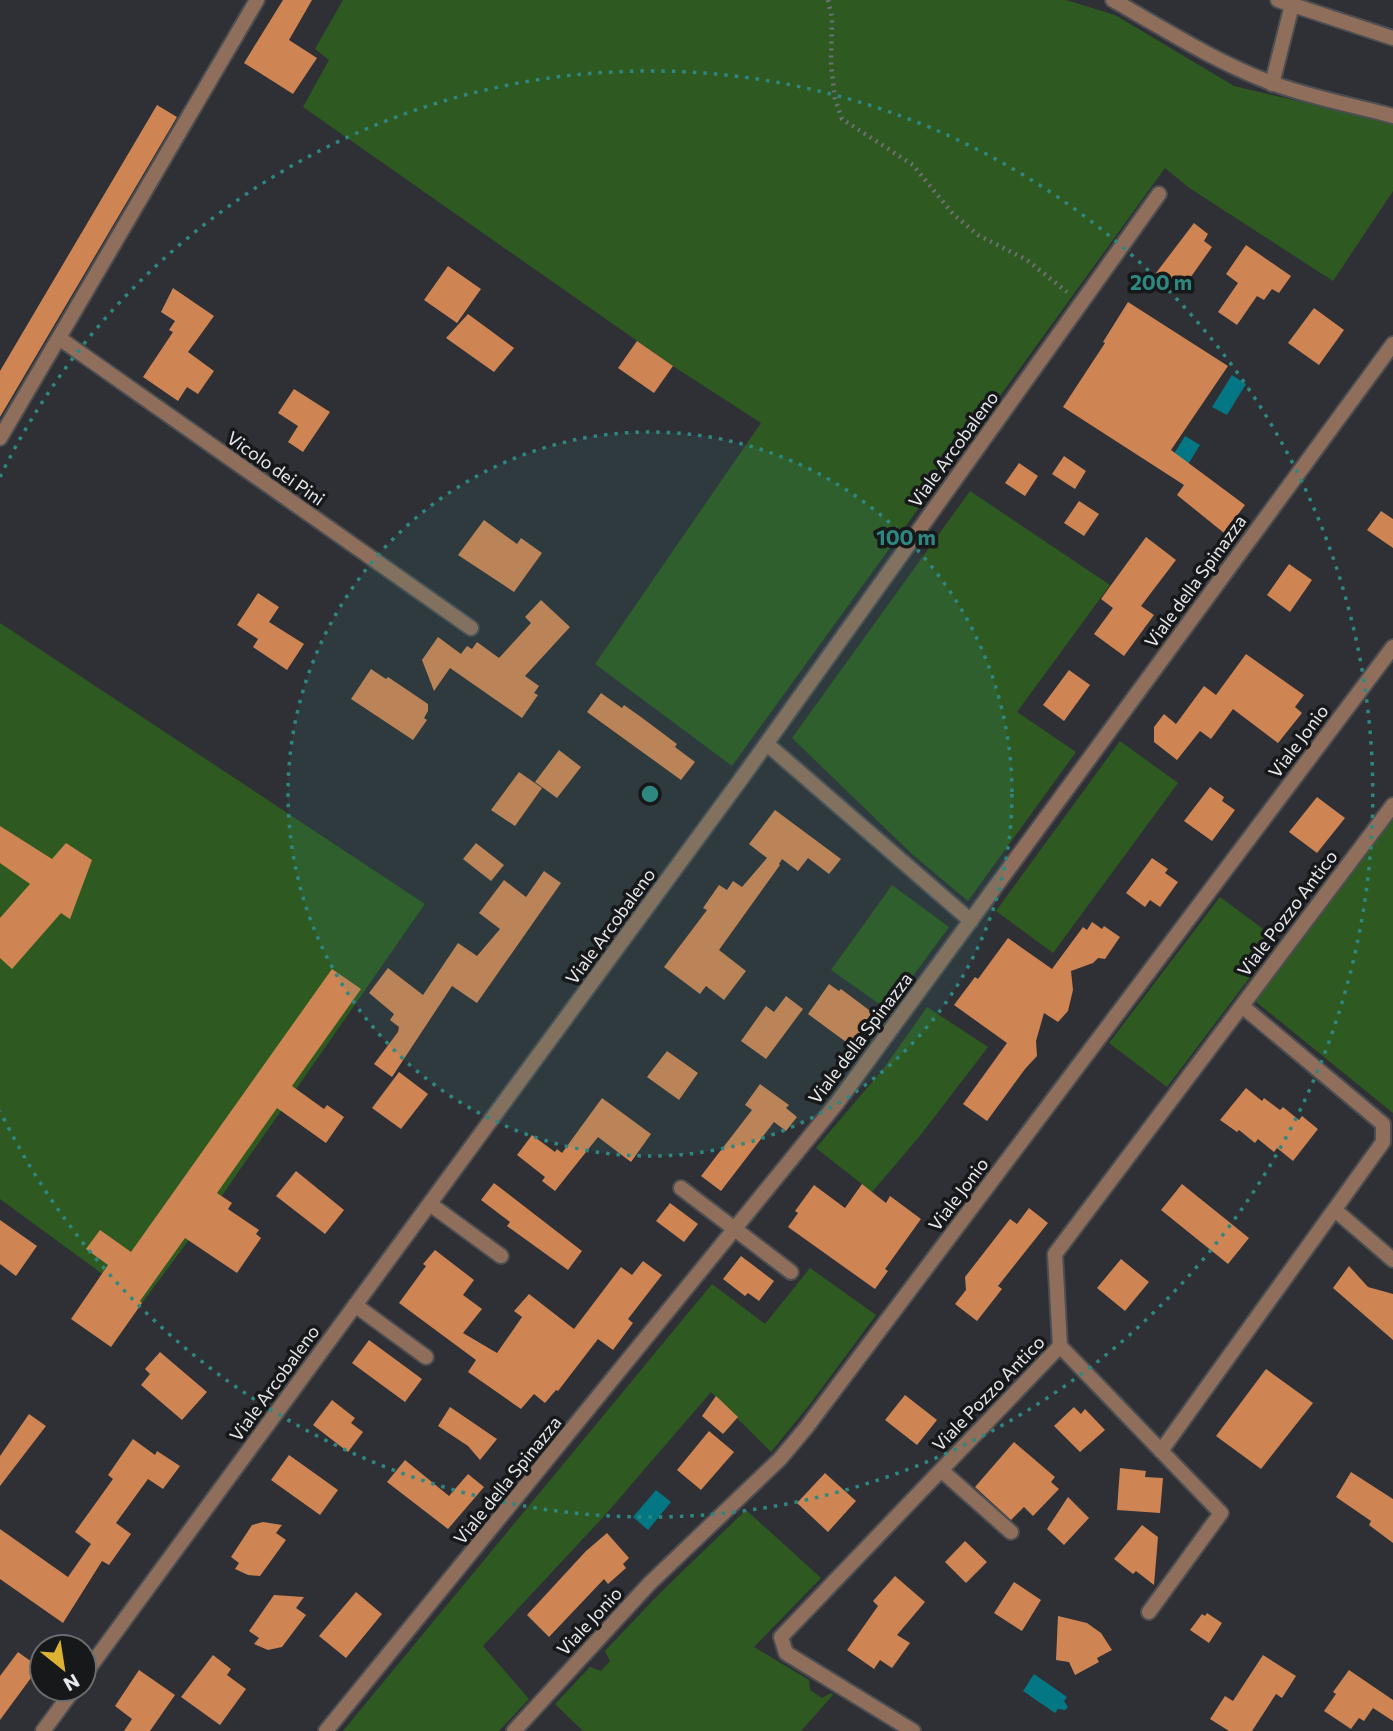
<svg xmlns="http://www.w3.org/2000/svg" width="1393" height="1731" font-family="Commissioner,sans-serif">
  <rect width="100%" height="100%" fill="#2e3035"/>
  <path fill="#2e5a21" d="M 343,0 L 1066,0 L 1115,15 L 1234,86 L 1393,124 L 1393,191 L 1333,281 L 1188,187 L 1165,168 L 732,766 L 595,664 L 761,423 L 673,366 L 303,107 L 329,60 L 315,49 Z
    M 970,491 L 1110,585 L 1017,712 L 1076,752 L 968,901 L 913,855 L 792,738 Z
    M 0,623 L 425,904 L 223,1194 L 142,1303 L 0,1199 Z
    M 1120,741 L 1178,783 L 1053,953 L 996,911 Z
    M 1393,818 L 1393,1113 L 1254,1000 Z
    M 892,885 L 949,927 L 888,1010 L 831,970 Z
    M 1220,897 L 1278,940 L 1167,1087 L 1109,1043 Z
    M 927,1007 L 988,1047 L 919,1137 L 872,1192 L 816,1148 L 884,1068 Z
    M 810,1268 L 876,1315 L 810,1404 L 771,1452 L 711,1392 L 606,1514 L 483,1646 L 529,1699 L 499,1731 L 343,1731 L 712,1284 L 765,1324 Z
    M 746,1510 L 821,1578 L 754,1647 L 809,1680 L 810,1690 L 822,1698 L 831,1693 L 833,1695 L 801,1731 L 583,1731 L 555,1704 L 590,1667 L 601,1671 L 610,1661 L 605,1651 L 659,1594 Z"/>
  <path fill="#037884" d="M 1232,375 L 1246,384 L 1227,415 L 1212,407 Z
    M 1185,436 L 1200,445 L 1179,479 L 1164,470 Z
    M 656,1490 L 671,1502 L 648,1530 L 633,1517 Z
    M 1034,1674 L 1067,1697 L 1064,1701 L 1068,1707 L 1065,1710 L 1058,1709 L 1055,1713 L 1023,1691 Z"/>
  <path fill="#ce8553" d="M 283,0 L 312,0 L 289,40 L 317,58 L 293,94 L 244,63 Z
    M 157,105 L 177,117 L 0,417 L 0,371 Z
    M 1194,223 L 1208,234 L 1204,241 L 1212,247 L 1188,281 L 1179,275 L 1172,285 L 1156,273 Z
    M 1246,245 L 1291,276 L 1279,293 L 1272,289 L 1264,300 L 1257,296 L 1237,325 L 1218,312 L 1238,283 L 1226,274 Z
    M 448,266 L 481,289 L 457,323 L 424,300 Z
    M 173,288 L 214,316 L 188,352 L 214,371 L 198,394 L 187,387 L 178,401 L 143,377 L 173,332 L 169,330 L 175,321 L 161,312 Z
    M 1128,302 L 1228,366 L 1171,450 L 1245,505 L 1224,533 L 1177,495 L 1184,485 L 1063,407 L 1105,343 L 1103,342 Z
    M 1314,308 L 1344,330 L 1319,365 L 1288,343 Z
    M 468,314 L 514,348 L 494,372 L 446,338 Z
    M 637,341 L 673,366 L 654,393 L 618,368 Z
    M 294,389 L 330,412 L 303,452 L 288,442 L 298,426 L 278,413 Z
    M 1064,456 L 1086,471 L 1075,489 L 1052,474 Z
    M 1019,463 L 1038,476 L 1025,496 L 1005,483 Z
    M 1079,501 L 1099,514 L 1084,536 L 1064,523 Z
    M 1381,511 L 1393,519 L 1393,548 L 1367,530 Z
    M 484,520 L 517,544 L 521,538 L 542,553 L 514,592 L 458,555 Z
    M 1146,537 L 1176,560 L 1141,606 L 1154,615 L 1124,656 L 1094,634 L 1113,608 L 1101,599 Z
    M 1289,564 L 1312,580 L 1290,612 L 1267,595 Z
    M 258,593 L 279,607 L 269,622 L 304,644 L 287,670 L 253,647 L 258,639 L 237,625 Z
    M 541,600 L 570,627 L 525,676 L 539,686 L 534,693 L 538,695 L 522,718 L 450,668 L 434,691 L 422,660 L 438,637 L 461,654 L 467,646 L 472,649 L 477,642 L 499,658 L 531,623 L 525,617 Z
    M 1246,654 L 1304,695 L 1295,707 L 1302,713 L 1278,743 L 1233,709 L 1211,739 L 1200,731 L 1177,760 L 1154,742 L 1154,727 L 1164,714 L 1176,724 L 1204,686 L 1216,695 Z
    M 371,669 L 386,679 L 388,677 L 428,704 L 428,711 L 424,718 L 427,720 L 413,740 L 351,699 Z
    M 1069,670 L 1090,685 L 1064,721 L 1043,705 Z
    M 601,693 L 622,708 L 624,705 L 641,717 L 677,744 L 675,747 L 695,762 L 681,780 L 587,712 Z
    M 559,750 L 581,767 L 557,798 L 535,782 Z
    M 519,772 L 542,788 L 515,826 L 491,810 Z
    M 1210,787 L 1224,797 L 1222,801 L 1235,810 L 1212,841 L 1184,821 Z
    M 1317,797 L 1345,818 L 1317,853 L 1289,832 Z
    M 775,810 L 841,859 L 829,874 L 808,858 L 798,871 L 782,859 L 779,864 L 780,865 L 719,950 L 746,971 L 724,1000 L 706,986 L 700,994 L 664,967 L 707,910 L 703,908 L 719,885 L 727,890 L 733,881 L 742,887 L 767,858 L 749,844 Z
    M 0,826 L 52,859 L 66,843 L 92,860 L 70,919 L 61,913 L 12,969 L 0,958 L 0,918 L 30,884 L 0,863 Z
    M 476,843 L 504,865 L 491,881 L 463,859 Z
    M 1152,858 L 1168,869 L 1165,873 L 1178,882 L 1160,907 L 1150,900 L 1145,907 L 1126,893 Z
    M 544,871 L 561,883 L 477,1003 L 452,986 L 392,1077 L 374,1064 L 398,1032 L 399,1027 L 390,1020 L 394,1014 L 369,993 L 388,968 L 423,995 L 458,943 L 477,956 L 500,929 L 479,913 L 504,880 L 526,897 Z
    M 1092,922 L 1102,929 L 1104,926 L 1120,937 L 1105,959 L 1098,958 L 1093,963 L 1071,971 L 1073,990 L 1068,1011 L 1058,1022 L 1044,1013 L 1036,1041 L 1037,1056 L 1025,1069 L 987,1121 L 963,1104 L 1007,1043 L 954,1005 L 975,977 L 978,979 L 1008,938 L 1052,969 L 1083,927 L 1087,930 Z
    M 332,969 L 361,989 L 292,1086 L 324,1109 L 327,1105 L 344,1117 L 326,1143 L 277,1108 L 217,1193 L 232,1203 L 228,1209 L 259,1230 L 256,1234 L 261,1238 L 237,1273 L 185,1238 L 140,1301 L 142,1303 L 111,1347 L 71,1319 L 108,1265 L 86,1249 L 100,1230 L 131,1252 Z
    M 829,984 L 839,991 L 841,989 L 869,1010 L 871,1018 L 856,1041 L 851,1043 L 846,1042 L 808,1014 Z
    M 786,996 L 803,1009 L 766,1059 L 741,1041 L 766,1006 L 774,1012 Z
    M 667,1051 L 698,1073 L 679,1100 L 647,1077 Z
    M 399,1072 L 428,1094 L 401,1129 L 372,1108 Z
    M 760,1084 L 789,1105 L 786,1108 L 797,1117 L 786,1131 L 774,1122 L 721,1191 L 701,1176 L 752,1110 L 745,1105 Z
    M 1246,1088 L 1262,1101 L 1264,1098 L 1280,1110 L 1283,1107 L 1299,1120 L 1302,1116 L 1318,1129 L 1293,1161 L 1277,1148 L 1274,1152 L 1258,1139 L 1255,1143 L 1239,1130 L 1237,1132 L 1220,1120 Z
    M 602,1098 L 651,1134 L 631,1162 L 598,1137 L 555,1191 L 542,1181 L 545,1177 L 517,1155 L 532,1135 L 555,1152 L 557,1149 L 562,1153 Z
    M 296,1171 L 344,1210 L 325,1234 L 276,1196 Z
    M 494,1183 L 582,1251 L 568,1270 L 507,1226 L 510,1222 L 481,1200 Z
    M 862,1184 L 886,1203 L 890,1196 L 921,1219 L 885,1269 L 888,1271 L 875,1289 L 788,1227 L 798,1213 L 795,1211 L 814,1185 L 845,1208 Z
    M 1182,1184 L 1249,1238 L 1228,1264 L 1161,1210 Z
    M 670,1203 L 698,1224 L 684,1242 L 656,1221 Z
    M 1029,1208 L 1048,1223 L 998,1286 L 1002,1289 L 977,1321 L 955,1304 L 966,1290 L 965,1277 L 1010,1219 L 1017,1224 Z
    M 0,1220 L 37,1246 L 16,1276 L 0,1264 Z
    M 435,1250 L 474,1280 L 463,1295 L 482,1309 L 463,1333 L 497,1353 L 522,1317 L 514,1311 L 529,1294 L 574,1329 L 621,1267 L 632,1275 L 643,1261 L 662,1275 L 628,1319 L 633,1323 L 613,1350 L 598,1339 L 558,1391 L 556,1390 L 545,1403 L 534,1394 L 521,1409 L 468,1372 L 476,1360 L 399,1303 L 426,1266 L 423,1264 Z
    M 741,1256 L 774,1281 L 759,1301 L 748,1293 L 745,1296 L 723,1279 Z
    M 1121,1259 L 1149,1282 L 1125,1311 L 1097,1288 Z
    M 1349,1266 L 1368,1287 L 1393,1294 L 1393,1340 L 1333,1288 Z
    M 369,1340 L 422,1379 L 405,1402 L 352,1363 Z
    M 160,1352 L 207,1392 L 182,1420 L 141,1385 L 150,1374 L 145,1369 Z
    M 1266,1369 L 1313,1403 L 1261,1469 L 1216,1436 Z
    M 905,1395 L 937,1420 L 917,1445 L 885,1420 Z
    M 716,1396 L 738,1417 L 723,1434 L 702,1416 Z
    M 332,1400 L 355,1418 L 351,1423 L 363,1432 L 348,1452 L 313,1425 Z
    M 450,1407 L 497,1439 L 480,1460 L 468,1446 L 438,1426 Z
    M 1074,1407 L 1081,1414 L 1085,1409 L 1105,1430 L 1080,1452 L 1054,1426 Z
    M 29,1414 L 46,1426 L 0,1486 L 0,1456 Z
    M 709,1431 L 734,1452 L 701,1490 L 677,1470 Z
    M 133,1439 L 155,1455 L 157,1451 L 180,1466 L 163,1489 L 148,1479 L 116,1523 L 131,1534 L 109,1565 L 102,1561 L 63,1623 L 0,1579 L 0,1529 L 68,1577 L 91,1544 L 75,1532 L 113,1479 L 108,1475 Z
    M 1014,1442 L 1055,1477 L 1051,1482 L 1059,1489 L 1033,1516 L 1024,1507 L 1011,1520 L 975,1487 Z
    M 289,1455 L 338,1490 L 320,1515 L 271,1480 Z
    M 405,1460 L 449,1496 L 468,1474 L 484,1487 L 448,1529 L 387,1482 Z
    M 1120,1468 L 1146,1471 L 1145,1477 L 1163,1478 L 1160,1513 L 1117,1510 Z
    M 1351,1472 L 1393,1499 L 1393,1543 L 1369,1525 L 1371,1521 L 1336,1497 Z
    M 825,1473 L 856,1501 L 828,1532 L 797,1503 Z
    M 1068,1497 L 1089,1518 L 1064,1545 L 1047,1529 Z
    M 263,1522 L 282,1525 L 276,1533 L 286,1540 L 260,1576 L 248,1575 L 235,1569 L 239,1563 L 231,1557 L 252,1525 Z
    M 1142,1525 L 1158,1537 L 1154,1585 L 1136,1571 L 1133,1574 L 1114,1559 Z
    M 607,1533 L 629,1558 L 623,1564 L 626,1568 L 608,1584 L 604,1579 L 549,1637 L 527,1615 L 586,1551 Z
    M 965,1541 L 987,1562 L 966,1583 L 945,1562 Z
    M 895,1576 L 925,1602 L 897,1635 L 910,1643 L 892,1668 L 880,1660 L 874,1669 L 847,1650 L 878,1606 L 873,1601 Z
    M 1014,1582 L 1041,1600 L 1022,1631 L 994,1613 Z
    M 356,1592 L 382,1614 L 346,1658 L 319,1636 Z
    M 274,1595 L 304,1597 L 296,1608 L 306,1615 L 282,1647 L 268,1650 L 254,1644 L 259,1638 L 249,1631 Z
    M 1207,1613 L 1222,1623 L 1209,1643 L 1190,1630 L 1202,1614 L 1205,1616 Z
    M 1058,1616 L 1087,1623 L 1101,1633 L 1112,1650 L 1097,1658 L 1099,1662 L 1075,1675 L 1069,1662 L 1056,1660 Z
    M 18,1652 L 39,1667 L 0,1720 L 0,1676 Z
    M 213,1655 L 231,1669 L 227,1675 L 246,1689 L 220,1725 L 181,1697 Z
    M 1263,1655 L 1296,1676 L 1282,1698 L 1276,1694 L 1252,1731 L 1229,1731 L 1210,1719 L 1225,1696 L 1233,1701 Z
    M 139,1670 L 175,1695 L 150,1731 L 124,1731 L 132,1719 L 115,1706 Z
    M 1349,1670 L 1393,1700 L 1393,1721 L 1373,1708 L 1364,1721 L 1359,1718 L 1351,1729 L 1324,1711 L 1336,1694 L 1333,1692 Z"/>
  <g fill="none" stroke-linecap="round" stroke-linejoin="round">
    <defs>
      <path id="minor" d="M 1278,0 L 1393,38
        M 1272,84 L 1292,5
        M 59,338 L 471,628
        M 767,744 L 971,921
        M 681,1188 L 791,1272
        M 430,1204 L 501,1256
        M 1335,1210 L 1393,1260
        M 355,1305 L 426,1357
        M 1060,1346 L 1221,1513 L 1149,1612
        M 1161,1451 L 1383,1142 L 1383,1124 L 1242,1006
        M 941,1470 L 1011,1532
        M 84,1675 L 744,775 L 1159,194
        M 43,1731 L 74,1689
        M 326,1731 L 837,1103 L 1393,344
        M 514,1731 L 649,1584 L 780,1459 L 806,1428 L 1393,647
        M 913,1731 L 786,1653 L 781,1637 L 1060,1346 L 1055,1254 L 1393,805"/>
      <path id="tertiary" d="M 1113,0 C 1164,29 1214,61 1269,82 C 1308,97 1352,105 1393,116
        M 0,438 L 257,0"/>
    </defs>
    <use href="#minor" stroke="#4c4e52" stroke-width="18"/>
    <use href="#tertiary" stroke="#4c4e52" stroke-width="18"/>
    <path stroke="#6e7075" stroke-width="4.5" stroke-dasharray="2 5" stroke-linecap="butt" d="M 828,0 L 832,18 L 831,65 L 835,99 L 842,119 L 913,165 L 953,214 L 978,235 L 1027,260 L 1067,292"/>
    <use href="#minor" stroke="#8f6f5b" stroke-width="14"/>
    <use href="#tertiary" stroke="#8f6f5b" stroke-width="14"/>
  </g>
  <circle cx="650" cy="794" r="362" fill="#2f8781" fill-opacity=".12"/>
  <g fill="none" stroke="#2f8781" stroke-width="3.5" stroke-dasharray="3.5 7">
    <circle cx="650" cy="794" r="362"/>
    <path d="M0 477A723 723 0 1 1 0 1111"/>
  </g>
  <g text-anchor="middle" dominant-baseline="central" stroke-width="7" stroke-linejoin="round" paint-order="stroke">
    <g font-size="18" fill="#e7e9ed" stroke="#17181a">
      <text transform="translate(953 449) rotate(-54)">Viale Arcobaleno</text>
      <text transform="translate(276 468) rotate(35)">Vicolo dei Pini</text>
      <text transform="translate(1195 581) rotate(-54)">Viale della Spinazza</text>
      <text transform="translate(1298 741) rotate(-53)">Viale Jonio</text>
      <text transform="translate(1287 913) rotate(-53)">Viale Pozzo Antico</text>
      <text transform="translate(610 926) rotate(-54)">Viale Arcobaleno</text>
      <text transform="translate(860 1038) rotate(-53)">Viale della Spinazza</text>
      <text transform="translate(958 1194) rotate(-53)">Viale Jonio</text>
      <text transform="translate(274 1383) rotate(-54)">Viale Arcobaleno</text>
      <text transform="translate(988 1393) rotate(-46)">Viale Pozzo Antico</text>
      <text transform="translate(507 1480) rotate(-51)">Viale della Spinazza</text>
      <text transform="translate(589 1621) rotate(-47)">Viale Jonio</text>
    </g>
  </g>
  <circle cx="650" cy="794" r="10" fill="#2f8781" stroke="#17181a" stroke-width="3.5"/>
  <g font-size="21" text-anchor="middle" font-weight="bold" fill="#2f8781" stroke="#17181a" stroke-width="7" stroke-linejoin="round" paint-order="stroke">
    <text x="1161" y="290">200 m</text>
    <text x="906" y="545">100 m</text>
  </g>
  <g transform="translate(63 1668) rotate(150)"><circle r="33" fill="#17181a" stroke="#6a6c6e" stroke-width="2"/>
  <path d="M0-5L12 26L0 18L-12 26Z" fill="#ddb233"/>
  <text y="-10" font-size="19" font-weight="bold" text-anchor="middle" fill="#e7e9ed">N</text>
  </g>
</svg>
